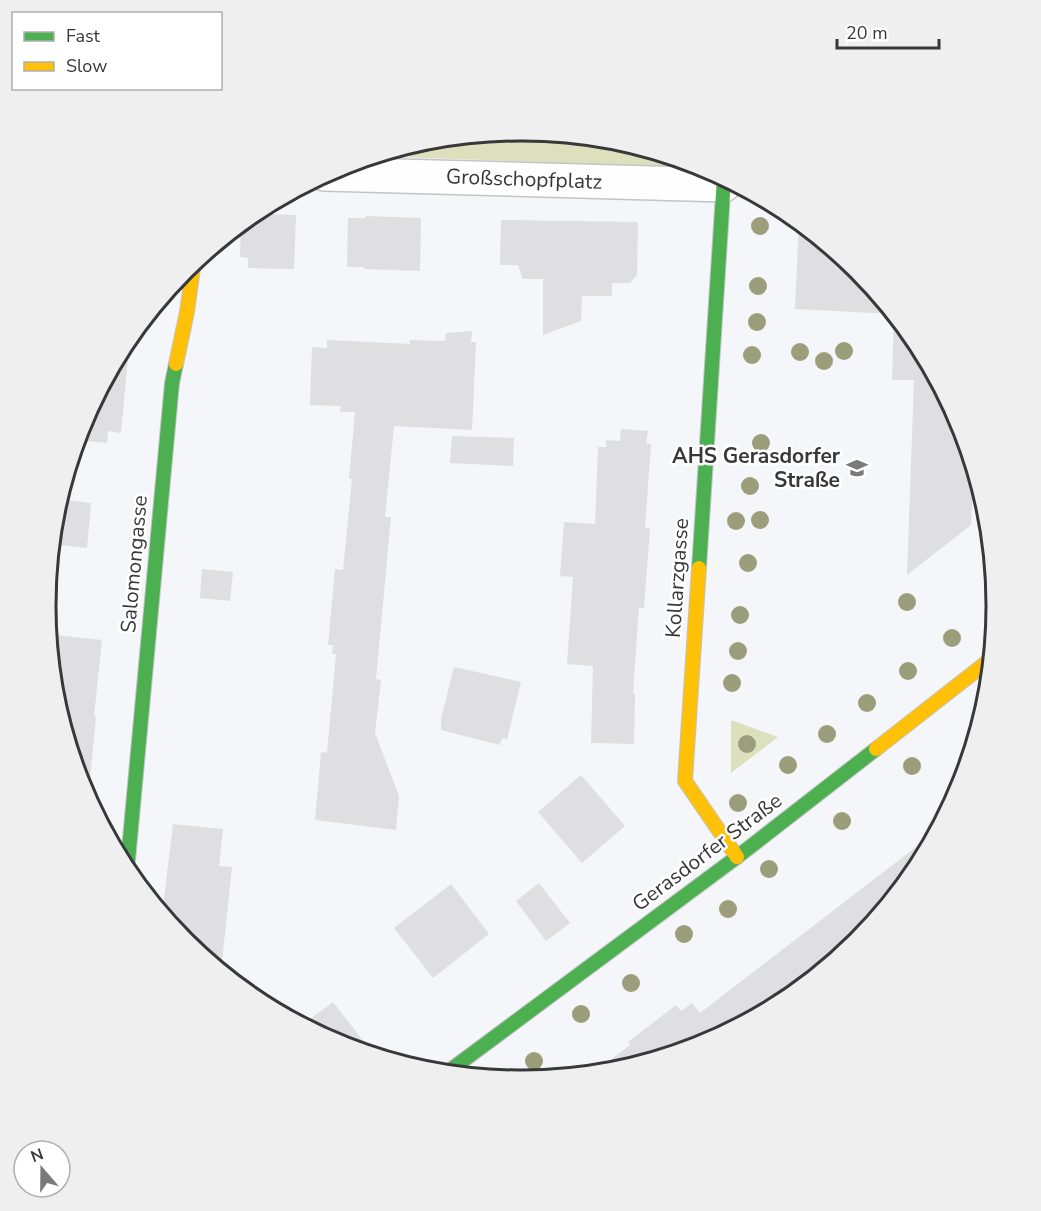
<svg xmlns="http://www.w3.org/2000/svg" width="1041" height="1211" font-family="'Nunito Sans',sans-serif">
  <rect width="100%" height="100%" fill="#f5f6fa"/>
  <path fill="#dde0bd" d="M 521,130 L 614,139 L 697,165 L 695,169 L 573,170 L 538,162 L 373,156 L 428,139 Z
    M 731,720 L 778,737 L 731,773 Z"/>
  <path fill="#dfdee0" d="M 252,214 L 296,215 L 294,269 L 248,268 L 248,258 L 240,257 L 241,223 Z
    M 366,216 L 421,218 L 420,271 L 364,269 L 364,267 L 347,267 L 348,218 L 366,218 Z
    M 501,220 L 638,222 L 637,275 L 630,283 L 612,283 L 612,296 L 582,296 L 581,321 L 543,335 L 543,279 L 523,279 L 518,265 L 500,265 Z
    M 799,222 L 857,270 L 916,342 L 960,424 L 974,469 L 971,525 L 907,575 L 914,380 L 892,380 L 894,314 L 795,309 Z
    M 472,331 L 471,342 L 476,342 L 472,430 L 394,426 L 385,517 L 391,517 L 376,679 L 381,680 L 375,733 L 399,796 L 396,830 L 315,820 L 321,752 L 327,753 L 336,654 L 332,654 L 333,645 L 328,645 L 335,569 L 343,570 L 352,479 L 349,479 L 355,412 L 340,412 L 341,406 L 310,405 L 312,347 L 327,348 L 327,340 L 410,344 L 410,340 L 445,341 L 446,333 Z
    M 130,336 L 121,433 L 108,431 L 107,443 L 76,440 L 81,423 Z
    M 621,429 L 648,431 L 646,443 L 651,444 L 645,528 L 650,528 L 644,609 L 639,607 L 633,694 L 635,694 L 634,744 L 591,743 L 593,666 L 567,664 L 573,577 L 560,576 L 564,522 L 595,524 L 598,447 L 606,447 L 606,440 L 620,441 Z
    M 452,436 L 514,438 L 513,466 L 450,463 Z
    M 58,499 L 91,503 L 87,548 L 51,544 L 54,512 Z
    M 202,569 L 233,572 L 230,601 L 200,598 Z
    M 55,635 L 102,640 L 94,716 L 96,717 L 88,800 L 81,787 L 54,698 L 51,670 Z
    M 454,667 L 521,682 L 507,740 L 502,738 L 500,745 L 441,730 L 441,719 Z
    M 581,775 L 625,826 L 582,863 L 538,812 Z
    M 173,824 L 223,829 L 219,866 L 232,867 L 221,971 L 184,941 L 162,915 Z
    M 929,837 L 932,840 L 916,870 L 856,942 L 784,1001 L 702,1045 L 613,1072 L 592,1074 L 630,1045 L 628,1042 L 676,1005 L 681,1011 L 692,1003 L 700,1013 Z
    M 539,883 L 570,923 L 546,941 L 516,901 Z
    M 451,884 L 489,934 L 433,978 L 394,928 Z
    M 333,1002 L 375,1056 L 338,1045 L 302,1025 Z"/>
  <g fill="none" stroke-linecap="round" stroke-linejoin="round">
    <defs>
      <path id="street" d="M 324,174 L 724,185"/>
      <path id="fast" d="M 699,568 L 724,178
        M 127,871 L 172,383 L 176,364
        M 445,1074 L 737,857 L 876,749"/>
      <path id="slow" d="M 176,364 L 187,312 L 194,261
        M 699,568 L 685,781 L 737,857
        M 876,749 L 991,659"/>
    </defs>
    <use href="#street" stroke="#c4c4c7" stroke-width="36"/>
    <use href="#fast" stroke="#c4c4c7" stroke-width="16"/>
    <use href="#slow" stroke="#c4c4c7" stroke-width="16"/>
    <use href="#street" stroke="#fefefe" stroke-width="33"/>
    <use href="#fast" stroke="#4caf50" stroke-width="14"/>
    <use href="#slow" stroke="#ffc107" stroke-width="14"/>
  </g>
  <g fill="#9c9e7b">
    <circle cx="760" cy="226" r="9"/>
    <circle cx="758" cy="286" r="9"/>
    <circle cx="757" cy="322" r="9"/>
    <circle cx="844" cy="351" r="9"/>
    <circle cx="800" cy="352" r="9"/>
    <circle cx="752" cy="355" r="9"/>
    <circle cx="824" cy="361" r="9"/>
    <circle cx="761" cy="443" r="9"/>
    <circle cx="750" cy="486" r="9"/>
    <circle cx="760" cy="520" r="9"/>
    <circle cx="736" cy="521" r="9"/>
    <circle cx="748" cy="563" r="9"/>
    <circle cx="907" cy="602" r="9"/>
    <circle cx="740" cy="615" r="9"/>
    <circle cx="952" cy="638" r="9"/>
    <circle cx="738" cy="651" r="9"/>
    <circle cx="908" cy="671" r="9"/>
    <circle cx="732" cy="683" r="9"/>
    <circle cx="867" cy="703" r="9"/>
    <circle cx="827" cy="734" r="9"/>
    <circle cx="747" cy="744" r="9"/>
    <circle cx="788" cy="765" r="9"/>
    <circle cx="912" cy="766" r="9"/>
    <circle cx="738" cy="803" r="9"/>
    <circle cx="842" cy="821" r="9"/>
    <circle cx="769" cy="869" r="9"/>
    <circle cx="728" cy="909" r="9"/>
    <circle cx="684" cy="934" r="9"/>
    <circle cx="631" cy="983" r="9"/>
    <circle cx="581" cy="1014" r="9"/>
    <circle cx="534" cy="1061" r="9"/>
  </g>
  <defs>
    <symbol id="school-bare" viewBox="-9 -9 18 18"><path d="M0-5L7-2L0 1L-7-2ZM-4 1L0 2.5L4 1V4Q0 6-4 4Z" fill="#7a7a7d" stroke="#fff" stroke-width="2.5" paint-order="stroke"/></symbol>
  </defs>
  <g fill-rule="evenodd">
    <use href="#school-bare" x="842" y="453" width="30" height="30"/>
  </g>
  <g text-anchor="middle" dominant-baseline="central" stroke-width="5" stroke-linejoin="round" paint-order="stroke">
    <g font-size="21" fill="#38383a" stroke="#fff">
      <text transform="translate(524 179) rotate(2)">Großschopfplatz</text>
      <text transform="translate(134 564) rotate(-85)">Salomongasse</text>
      <text transform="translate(677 578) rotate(-86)">Kollarzgasse</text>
      <text transform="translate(707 852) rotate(-37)">Gerasdorfer Straße</text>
    </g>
    <g font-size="21" font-weight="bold" fill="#38383a" stroke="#fff" text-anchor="end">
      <text x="840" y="456">AHS Gerasdorfer<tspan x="840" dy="24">Straße</tspan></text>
    </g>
  </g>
  <path d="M0 0H1041V1211H0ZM520 141H522A464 464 0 0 1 986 605V606A464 464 0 0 1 522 1070H520A464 464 0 0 1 56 606V605A464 464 0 0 1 520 141Z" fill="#efefef" fill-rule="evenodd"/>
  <path fill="none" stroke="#38383a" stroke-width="3" d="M520 141H522A464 464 0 0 1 986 605V606A464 464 0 0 1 522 1070H520A464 464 0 0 1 56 606V605A464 464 0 0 1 520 141Z"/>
  <rect x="12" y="12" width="210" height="78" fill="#ffffff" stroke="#afafb0" stroke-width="1.5"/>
  <rect x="24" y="32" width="30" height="9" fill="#4caf50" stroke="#afafb0" stroke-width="1.5"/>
  <text x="66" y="42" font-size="18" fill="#38383a">Fast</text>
  <rect x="24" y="62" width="30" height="9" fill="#ffc107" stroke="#afafb0" stroke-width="1.5"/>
  <text x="66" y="72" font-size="18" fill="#38383a">Slow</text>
  <g transform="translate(42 1169) rotate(340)"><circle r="28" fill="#ffffff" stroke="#afafb0" stroke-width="1.5"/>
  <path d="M0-4.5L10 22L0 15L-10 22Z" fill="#7a7a7d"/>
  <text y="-9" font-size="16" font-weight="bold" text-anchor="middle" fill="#38383a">N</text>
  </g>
  <path d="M837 39v9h102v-9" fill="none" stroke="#38383a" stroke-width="3"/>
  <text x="846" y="39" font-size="18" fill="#38383a" stroke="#ffffff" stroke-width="4.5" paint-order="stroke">20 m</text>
</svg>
